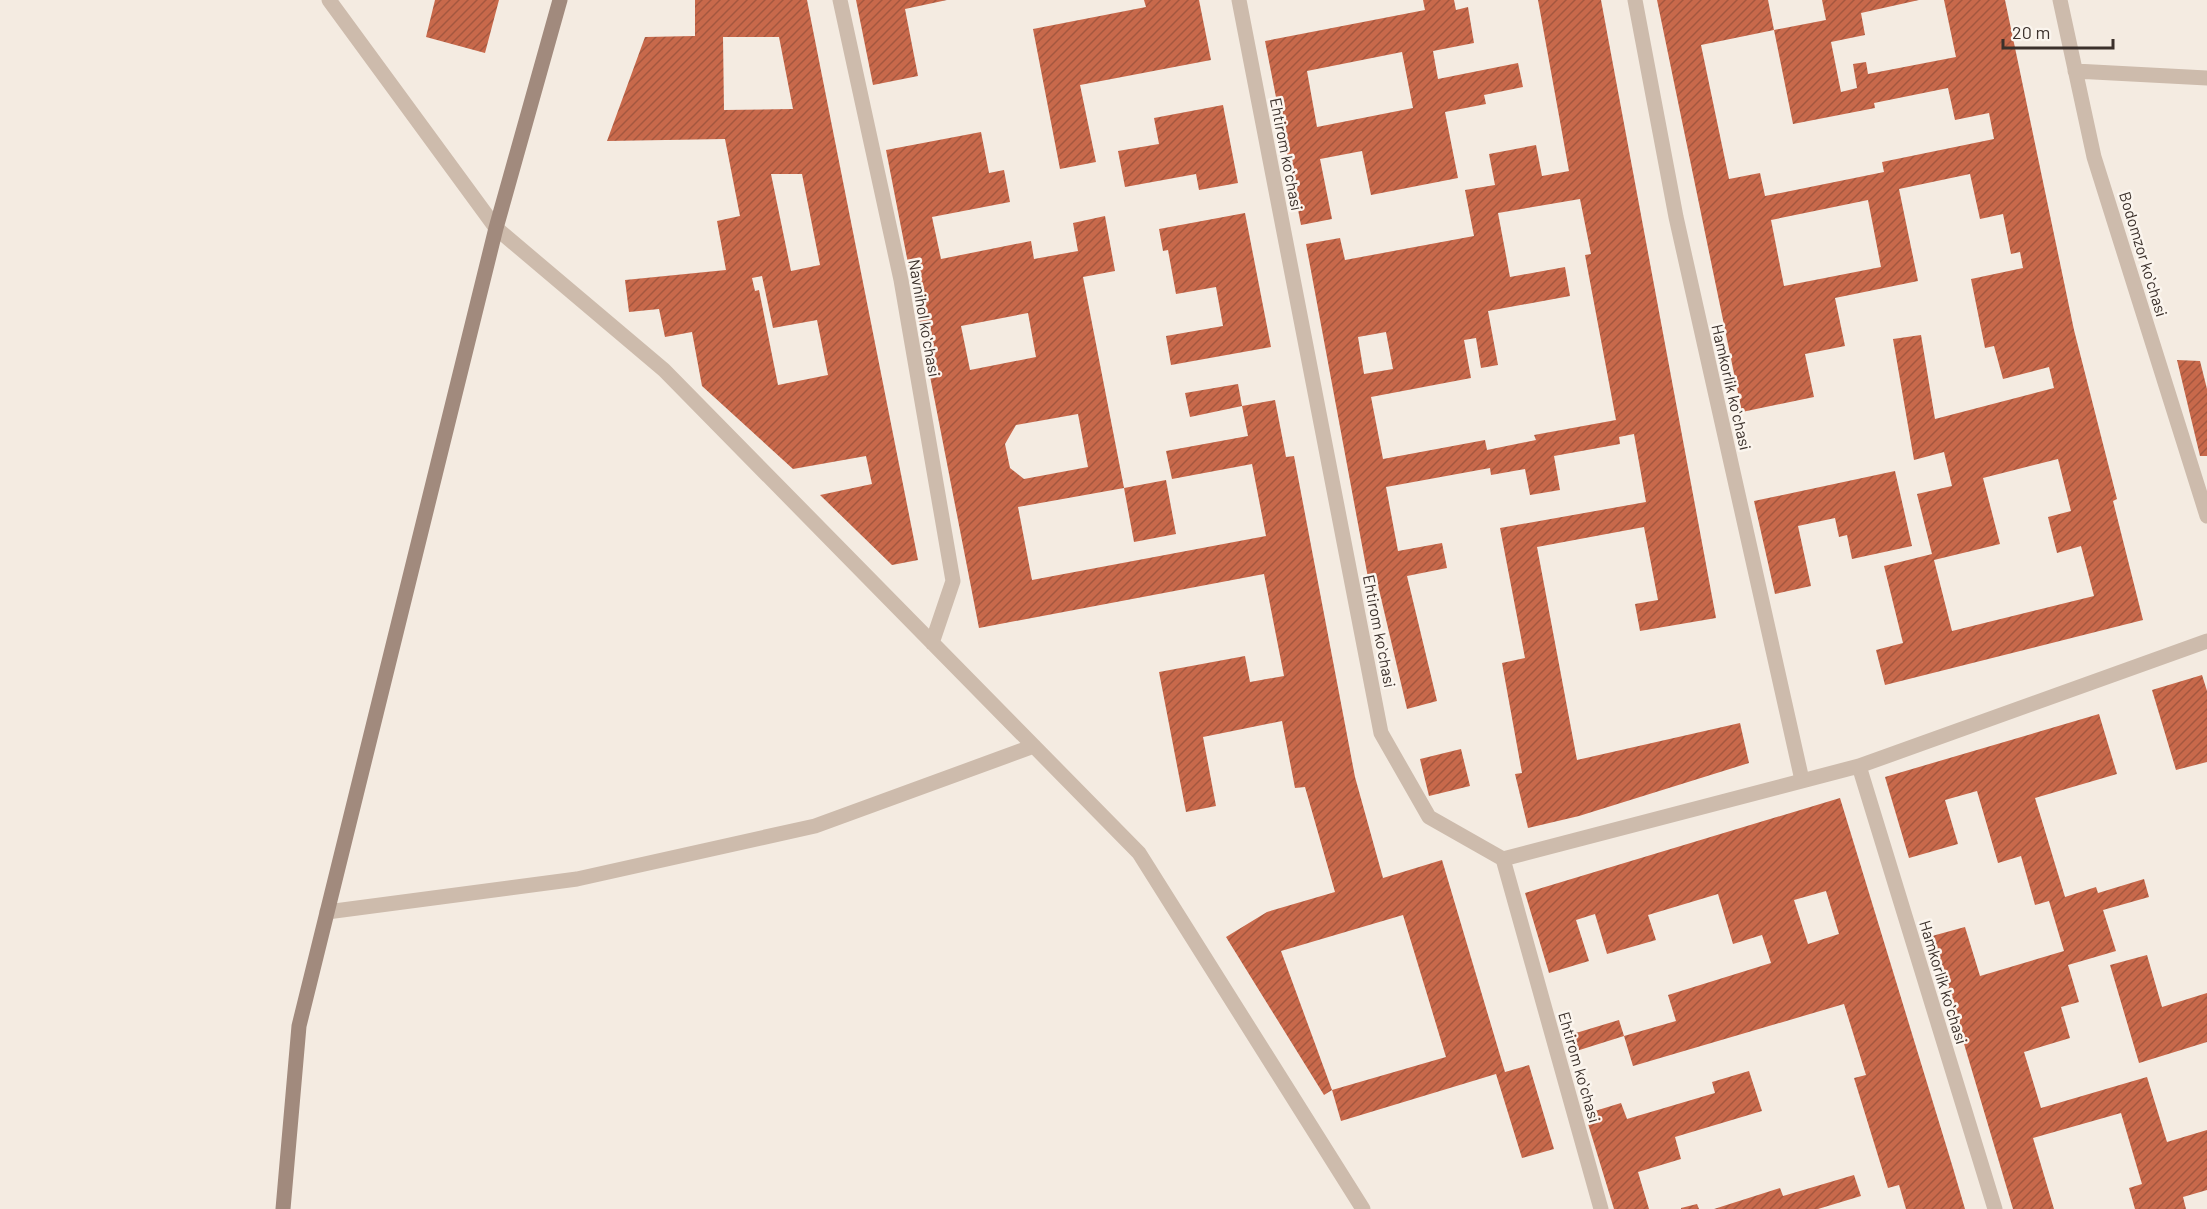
<svg xmlns="http://www.w3.org/2000/svg" width="2207" height="1209" font-family="Barlow,sans-serif">
  <defs>
    <pattern id="building-hatch" width="6" height="6" patternUnits="userSpaceOnUse" patternTransform="scale(1.5)"><rect width="6" height="6" fill="#c8694b"/><path d="M-1 1l2-2M0 6l6-6M5 7l2-2" fill="none" stroke="#a4573f"/></pattern>
  </defs>
  <rect width="100%" height="100%" fill="#f4ebe1"/>
  <path fill="url(#building-hatch)" fill-rule="evenodd" d="M 435,0 L 499,0 L 485,53 L 426,37 Z
    M 695,0 L 807,0 L 918,560 L 892,565 L 820,495 L 872,484 L 866,456 L 793,469 L 702,386 L 692,332 L 665,337 L 659,309 L 629,312 L 625,280 L 726,270 L 717,221 L 740,216 L 725,139 L 607,141 L 645,37 L 695,36 ZM 723,37 L 779,37 L 793,109 L 724,110 ZM 771,174 L 802,174 L 820,265 L 791,271 ZM 762,276 L 773,328 L 817,320 L 828,375 L 778,385 L 759,290 L 755,291 L 752,278 Z
    M 856,0 L 947,0 L 905,9 L 918,76 L 873,85 Z
    M 1144,0 L 1199,0 L 1211,60 L 1080,85 L 1096,162 L 1060,169 L 1033,29 L 1146,7 Z
    M 1423,0 L 1454,0 L 1456,10 L 1468,7 L 1474,43 L 1433,51 L 1438,79 L 1518,63 L 1523,87 L 1484,95 L 1486,104 L 1445,112 L 1458,178 L 1371,195 L 1362,151 L 1320,159 L 1332,219 L 1301,225 L 1265,41 L 1425,10 ZM 1402,52 L 1413,108 L 1317,127 L 1307,71 Z
    M 1538,0 L 1601,0 L 1716,618 L 1640,631 L 1635,604 L 1658,600 L 1644,527 L 1537,547 L 1577,760 L 1740,723 L 1749,763 L 1579,816 L 1528,828 L 1515,774 L 1522,773 L 1502,663 L 1525,658 L 1500,528 L 1646,502 L 1634,434 L 1619,437 L 1620,444 L 1554,456 L 1560,490 L 1530,495 L 1525,469 L 1491,475 L 1490,468 L 1386,487 L 1398,551 L 1442,543 L 1447,568 L 1407,576 L 1437,701 L 1407,709 L 1377,581 L 1369,583 L 1306,244 L 1340,238 L 1345,260 L 1474,236 L 1465,190 L 1495,185 L 1489,154 L 1536,145 L 1542,176 L 1569,171 ZM 1580,199 L 1591,254 L 1585,255 L 1616,420 L 1534,435 L 1536,440 L 1487,450 L 1485,440 L 1383,459 L 1371,397 L 1471,378 L 1464,340 L 1476,338 L 1481,368 L 1498,365 L 1488,311 L 1570,296 L 1565,267 L 1510,277 L 1498,213 ZM 1386,332 L 1393,369 L 1364,374 L 1358,337 Z
    M 1657,0 L 1768,0 L 1774,30 L 1701,45 L 1729,179 L 1760,173 L 1765,196 L 1884,172 L 1882,162 L 1994,139 L 1989,113 L 1955,120 L 1948,88 L 1874,103 L 1875,108 L 1793,124 L 1774,30 L 1826,20 L 1822,0 L 1919,0 L 1861,13 L 1865,35 L 1831,42 L 1841,92 L 1857,88 L 1853,64 L 1866,62 L 1868,74 L 1956,57 L 1944,0 L 2005,0 L 2074,330 L 2117,499 L 2113,501 L 2143,620 L 1885,685 L 1876,650 L 1903,643 L 1884,566 L 1932,554 L 1917,494 L 1952,486 L 1944,452 L 1914,460 L 1893,339 L 1921,335 L 1935,419 L 2054,388 L 2049,367 L 2003,379 L 1994,346 L 1985,348 L 1971,279 L 2023,268 L 2020,252 L 2011,254 L 2003,214 L 1980,219 L 1970,174 L 1899,189 L 1918,281 L 1835,298 L 1845,346 L 1805,354 L 1814,397 L 1742,412 ZM 1868,200 L 1881,267 L 1784,286 L 1771,220 ZM 2058,459 L 2071,511 L 2048,517 L 2057,553 L 2081,546 L 2094,596 L 1952,631 L 1934,560 L 2000,544 L 1983,478 Z
    M 1223,105 L 1238,183 L 1199,190 L 1196,174 L 1125,187 L 1118,151 L 1159,144 L 1154,118 Z
    M 981,132 L 989,173 L 1004,170 L 1010,202 L 932,217 L 941,259 L 1031,241 L 1034,259 L 1078,251 L 1073,223 L 1105,216 L 1115,271 L 1083,277 L 1124,488 L 1018,507 L 1032,580 L 1266,536 L 1252,464 L 1172,479 L 1166,451 L 1248,436 L 1242,406 L 1275,400 L 1286,457 L 1294,456 L 1355,777 L 1383,878 L 1442,860 L 1505,1072 L 1529,1065 L 1554,1149 L 1522,1158 L 1496,1074 L 1341,1121 L 1332,1090 L 1446,1057 L 1403,915 L 1281,951 L 1332,1090 L 1324,1095 L 1226,937 L 1267,912 L 1335,892 L 1305,787 L 1295,788 L 1282,721 L 1203,737 L 1216,806 L 1186,812 L 1159,672 L 1245,656 L 1250,682 L 1284,676 L 1264,574 L 979,628 L 886,150 ZM 1028,313 L 1036,357 L 970,370 L 961,326 ZM 1078,414 L 1088,467 L 1024,479 L 1010,468 L 1005,444 L 1016,425 Z
    M 1245,213 L 1271,347 L 1171,365 L 1166,336 L 1223,326 L 1216,287 L 1176,294 L 1168,250 L 1163,251 L 1159,229 Z
    M 2177,360 L 2200,361 L 2207,389 L 2207,456 L 2200,456 Z
    M 1238,384 L 1242,406 L 1190,417 L 1185,393 Z
    M 1895,471 L 1912,546 L 1852,559 L 1847,535 L 1839,537 L 1835,518 L 1798,526 L 1811,586 L 1775,594 L 1754,501 Z
    M 1166,480 L 1176,534 L 1134,542 L 1124,488 Z
    M 2202,675 L 2207,691 L 2207,762 L 2176,770 L 2152,690 Z
    M 2099,714 L 2117,774 L 2035,798 L 2065,897 L 2096,887 L 2098,893 L 2144,879 L 2149,897 L 2103,910 L 2116,951 L 2068,965 L 2079,1002 L 2061,1007 L 2070,1038 L 2024,1052 L 2041,1108 L 2147,1077 L 2167,1142 L 2207,1130 L 2207,1190 L 2183,1197 L 2186,1209 L 2135,1209 L 2129,1188 L 2142,1184 L 2121,1113 L 2033,1138 L 2054,1209 L 2013,1209 L 1932,936 L 1965,927 L 1980,976 L 2064,951 L 2049,901 L 2035,905 L 2021,856 L 1998,863 L 1977,791 L 1945,800 L 1958,844 L 1909,858 L 1885,777 Z
    M 1461,749 L 1470,786 L 1429,796 L 1420,759 Z
    M 1840,798 L 1953,1168 L 1965,1209 L 1906,1209 L 1899,1185 L 1888,1188 L 1854,1078 L 1866,1075 L 1844,1004 L 1633,1066 L 1624,1036 L 1676,1021 L 1668,995 L 1771,963 L 1762,935 L 1733,944 L 1718,894 L 1648,915 L 1656,940 L 1607,954 L 1595,914 L 1576,920 L 1589,961 L 1549,973 L 1525,893 ZM 1826,891 L 1839,934 L 1808,944 L 1794,900 Z
    M 2147,955 L 2162,1007 L 2207,993 L 2207,1042 L 2139,1063 L 2110,965 Z
    M 1619,1020 L 1624,1036 L 1570,1053 L 1566,1036 Z
    M 1749,1071 L 1762,1111 L 1675,1137 L 1681,1159 L 1638,1172 L 1649,1209 L 1614,1209 L 1585,1114 L 1621,1103 L 1627,1119 L 1715,1093 L 1712,1082 Z
    M 1854,1175 L 1861,1196 L 1818,1209 L 1714,1209 L 1780,1188 L 1783,1196 Z
    M 1697,1204 L 1699,1209 L 1681,1209 L 1681,1208 Z"/>
  <g fill="none" stroke-linecap="round" stroke-linejoin="round">
    <path stroke="#cdbbac" stroke-width="15" d="M 329,0 L 496,228 L 664,370 L 1139,853 L 1363,1209
      M 840,0 L 901,280 L 953,581 L 932,643
      M 1239,0 L 1381,733 L 1429,817 L 1503,859 L 1601,1209
      M 1635,0 L 1676,217 L 1802,780
      M 2060,0 L 2094,157 L 2207,516
      M 2075,71 L 2207,78
      M 1859,766 L 1995,1209
      M 1503,859 L 1859,766 L 2207,641
      M 327,912 L 577,879 L 815,826 L 1034,746"/>
    <path stroke="#a18a7d" stroke-width="15" d="M 283,1209 L 299,1026 L 496,228 L 560,0"/>
  </g>
  <g text-anchor="middle" dominant-baseline="central" stroke-width="5" stroke-linejoin="round" paint-order="stroke">
    <g font-size="16" fill="#3b302b" stroke="#fbf5ee">
      <text transform="translate(1287 154) rotate(79)">Ehtirom koʻchasi</text>
      <text transform="translate(2144 254) rotate(73)">Bodomzor koʻchasi</text>
      <text transform="translate(925 318) rotate(80)">Navnihol koʻchasi</text>
      <text transform="translate(1732 387) rotate(77)">Hamkorlik koʻchasi</text>
      <text transform="translate(1380 631) rotate(79)">Ehtirom koʻchasi</text>
      <text transform="translate(1944 982) rotate(73)">Hamkorlik koʻchasi</text>
      <text transform="translate(1580 1067) rotate(74)">Ehtirom koʻchasi</text>
    </g>
  </g>
  <path d="M2003 39v9h110v-9" fill="none" stroke="#3b302b" stroke-width="3"/>
  <text x="2012" y="39" font-size="18" fill="#3b302b" stroke="#fbf5ee" stroke-width="4.5" paint-order="stroke">20 m</text>
</svg>
